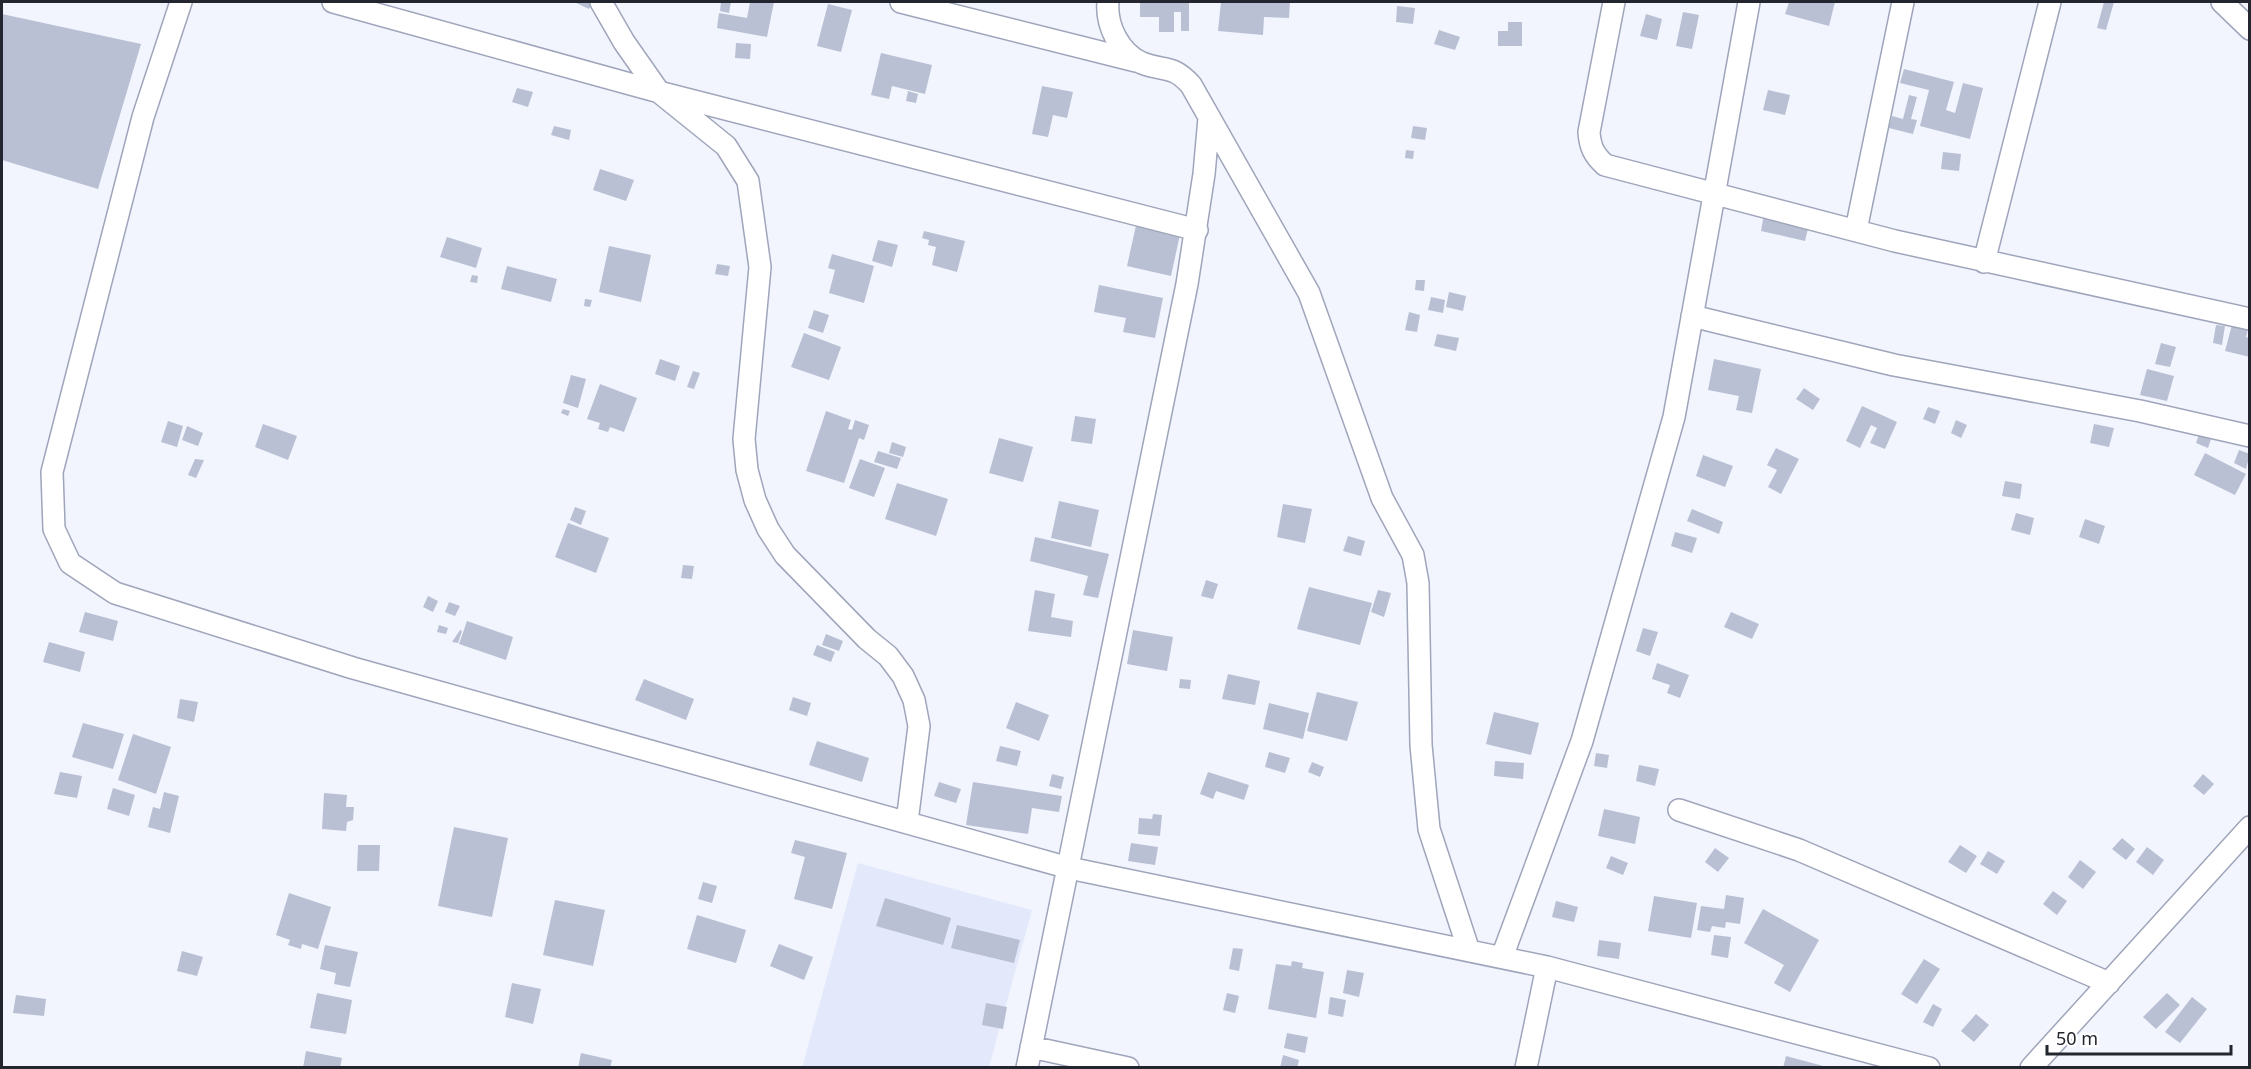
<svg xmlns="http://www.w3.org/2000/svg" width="2251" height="1069" font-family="'Noto Sans',sans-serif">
  <rect width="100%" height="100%" fill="#f2f5fe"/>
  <path fill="#e3e9fa" d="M 858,863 L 1032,910 L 989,1067 L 802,1068 Z"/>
  <path fill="#b9c0d4" d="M 574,2 L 593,2 L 589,9 Z
    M 721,2 L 731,2 L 729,13 L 720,11 Z
    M 750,2 L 774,2 L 767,37 L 717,28 L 719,13 L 747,18 Z
    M 1140,2 L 1189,2 L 1189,31 L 1181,31 L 1181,12 L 1174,12 L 1174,32 L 1159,32 L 1159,17 L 1140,17 Z
    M 1221,2 L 1290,2 L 1289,18 L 1264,17 L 1263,35 L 1218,31 Z
    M 1789,2 L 1835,2 L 1829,26 L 1785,14 Z
    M 2104,2 L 2114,2 L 2106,30 L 2097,28 Z
    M 828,4 L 852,10 L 841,52 L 817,46 Z
    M 1397,6 L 1415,8 L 1413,24 L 1396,22 Z
    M 1683,12 L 1699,15 L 1692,49 L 1676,46 Z
    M 2,14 L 141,44 L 98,189 L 2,160 Z
    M 1646,14 L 1662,19 L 1657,40 L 1640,36 Z
    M 1508,22 L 1522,22 L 1522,46 L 1498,46 L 1498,31 L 1508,31 Z
    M 1439,30 L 1460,37 L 1455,50 L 1434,44 Z
    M 736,43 L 751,44 L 750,59 L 735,58 Z
    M 881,53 L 932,65 L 925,94 L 892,86 L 889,99 L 871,95 Z
    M 1904,69 L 1954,82 L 1946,110 L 1955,113 L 1963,83 L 1983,88 L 1970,139 L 1920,126 L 1929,90 L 1900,83 Z
    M 1042,86 L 1073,92 L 1067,118 L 1053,115 L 1048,137 L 1032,134 Z
    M 517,88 L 533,92 L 528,107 L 512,102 Z
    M 1768,90 L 1790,95 L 1785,115 L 1763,110 Z
    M 908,91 L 918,94 L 916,103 L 906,101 Z
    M 1909,95 L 1917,97 L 1911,119 L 1917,120 L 1913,134 L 1889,128 L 1892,116 L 1903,119 Z
    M 554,126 L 571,130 L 569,140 L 551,135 Z
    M 1413,126 L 1427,128 L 1425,140 L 1411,138 Z
    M 1406,150 L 1414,151 L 1413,159 L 1405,158 Z
    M 1943,152 L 1961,154 L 1959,171 L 1941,169 Z
    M 600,169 L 634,180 L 626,201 L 593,190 Z
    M 1764,214 L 1809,224 L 1805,241 L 1761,231 Z
    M 1137,221 L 1181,230 L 1171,276 L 1127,266 Z
    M 924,231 L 965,241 L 957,272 L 932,265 L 936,247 L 928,245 L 929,240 L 922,238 Z
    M 447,237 L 482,248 L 476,268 L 440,257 Z
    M 878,240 L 898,245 L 892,267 L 872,261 Z
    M 609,246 L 651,255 L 641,302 L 599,292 Z
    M 832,254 L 874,266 L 864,303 L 829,293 L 835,270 L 828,268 Z
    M 717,264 L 730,266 L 728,276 L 715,274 Z
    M 507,266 L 557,279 L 551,302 L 501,289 Z
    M 472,275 L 478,276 L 477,283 L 470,282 Z
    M 1416,280 L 1425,280 L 1424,291 L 1415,290 Z
    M 1099,285 L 1163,298 L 1155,338 L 1123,332 L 1126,318 L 1094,312 Z
    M 1449,292 L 1466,296 L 1463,311 L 1446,307 Z
    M 1431,297 L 1445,300 L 1443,313 L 1428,310 Z
    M 585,299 L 592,300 L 590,307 L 584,306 Z
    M 814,310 L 829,315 L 823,333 L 808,328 Z
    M 1409,312 L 1420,315 L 1417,332 L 1405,330 Z
    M 2233,321 L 2249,325 L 2246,337 L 2250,338 L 2250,357 L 2225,351 Z
    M 2216,325 L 2225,326 L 2222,345 L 2213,343 Z
    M 804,333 L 841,347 L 829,380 L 791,367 Z
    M 1437,334 L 1459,338 L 1456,351 L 1434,346 Z
    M 2161,343 L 2176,347 L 2170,367 L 2155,364 Z
    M 660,359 L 680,366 L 675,381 L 655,374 Z
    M 1714,359 L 1761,369 L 1752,413 L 1736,410 L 1739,396 L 1708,390 Z
    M 2147,369 L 2174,376 L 2167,401 L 2140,395 Z
    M 693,371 L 700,373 L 694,389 L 687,387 Z
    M 571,375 L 586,379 L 578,408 L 563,403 Z
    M 600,384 L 637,398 L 624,432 L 610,427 L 608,432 L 598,429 L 600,423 L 587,419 Z
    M 1804,388 L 1820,399 L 1813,410 L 1796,399 Z
    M 1862,406 L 1897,422 L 1885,449 L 1870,443 L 1877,428 L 1871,425 L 1860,448 L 1846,441 Z
    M 1928,407 L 1940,411 L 1935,424 L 1923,419 Z
    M 563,409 L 570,411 L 568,416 L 561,413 Z
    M 826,411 L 851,420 L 848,429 L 852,430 L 855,420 L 869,425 L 864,440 L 859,438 L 844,483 L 806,471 Z
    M 1075,416 L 1096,419 L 1092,444 L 1071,441 Z
    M 1956,420 L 1967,425 L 1961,438 L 1951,433 Z
    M 168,421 L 183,426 L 177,447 L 161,442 Z
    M 263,424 L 297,436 L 288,460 L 255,447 Z
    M 2094,424 L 2114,428 L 2109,447 L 2090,443 Z
    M 187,426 L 203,433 L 198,446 L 182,440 Z
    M 2200,432 L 2212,436 L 2208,448 L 2196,443 Z
    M 999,438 L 1033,447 L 1023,482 L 989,473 Z
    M 892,442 L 906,447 L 903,457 L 889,453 Z
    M 1776,448 L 1799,459 L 1781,494 L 1768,487 L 1777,470 L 1767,465 Z
    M 2239,450 L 2250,454 L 2246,469 L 2234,463 Z
    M 878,451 L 901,458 L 897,469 L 874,462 Z
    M 2205,453 L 2246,474 L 2235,495 L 2194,475 Z
    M 1703,455 L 1733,466 L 1725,487 L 1696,476 Z
    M 195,459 L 204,460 L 196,478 L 188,475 Z
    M 860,459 L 885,468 L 874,497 L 849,488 Z
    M 2005,481 L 2022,484 L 2020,499 L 2002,496 Z
    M 897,483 L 948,499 L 936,536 L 885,519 Z
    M 1059,501 L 1099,510 L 1091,547 L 1051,538 Z
    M 1283,504 L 1312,509 L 1305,543 L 1277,537 Z
    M 575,507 L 586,511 L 581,525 L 570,520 Z
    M 1692,509 L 1723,522 L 1719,534 L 1687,521 Z
    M 2016,513 L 2034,518 L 2030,535 L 2011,530 Z
    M 2085,519 L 2105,526 L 2099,544 L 2079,537 Z
    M 568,523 L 609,538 L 596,573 L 555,557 Z
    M 1675,532 L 1697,538 L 1692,553 L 1671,546 Z
    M 1348,536 L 1365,541 L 1361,556 L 1343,551 Z
    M 1035,537 L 1109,554 L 1098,598 L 1083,595 L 1088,576 L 1030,561 Z
    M 683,565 L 694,566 L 692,579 L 681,578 Z
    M 1206,580 L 1218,584 L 1213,599 L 1201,596 Z
    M 1309,587 L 1372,603 L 1360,645 L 1297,629 Z
    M 1035,590 L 1055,594 L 1051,617 L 1073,621 L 1071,637 L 1028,631 Z
    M 1378,590 L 1391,593 L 1384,617 L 1371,612 Z
    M 428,596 L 438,601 L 433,612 L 423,607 Z
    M 449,602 L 460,606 L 455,616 L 445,612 Z
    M 85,612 L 118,621 L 113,641 L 79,632 Z
    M 1731,612 L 1759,624 L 1752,639 L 1724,627 Z
    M 467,621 L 513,637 L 506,660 L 459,644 Z
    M 439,625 L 448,628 L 446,634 L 437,632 Z
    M 1643,628 L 1658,632 L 1650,656 L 1636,651 Z
    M 460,630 L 462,631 L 458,643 L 452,642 Z
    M 1133,630 L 1173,637 L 1167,671 L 1127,664 Z
    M 826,634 L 843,641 L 839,651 L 822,645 Z
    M 49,642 L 85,652 L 80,672 L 43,662 Z
    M 817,645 L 835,652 L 831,662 L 813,655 Z
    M 1657,663 L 1689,675 L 1680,698 L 1667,693 L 1670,685 L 1652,679 Z
    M 1228,674 L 1260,681 L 1255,705 L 1222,699 Z
    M 644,679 L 694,699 L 686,720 L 635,700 Z
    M 1180,679 L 1191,680 L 1190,689 L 1179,688 Z
    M 1317,692 L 1358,702 L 1347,741 L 1307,731 Z
    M 793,697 L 811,703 L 807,716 L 789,710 Z
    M 180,699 L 198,702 L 194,722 L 177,718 Z
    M 1016,702 L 1049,715 L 1039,741 L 1006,728 Z
    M 1269,703 L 1309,713 L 1303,739 L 1263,729 Z
    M 1494,712 L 1539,723 L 1531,755 L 1486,744 Z
    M 83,723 L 124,734 L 113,769 L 72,757 Z
    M 133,734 L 171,747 L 156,794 L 118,780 Z
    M 817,741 L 869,758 L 862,782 L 809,765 Z
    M 1000,746 L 1021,751 L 1017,766 L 996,761 Z
    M 1269,752 L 1290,758 L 1285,773 L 1265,767 Z
    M 1596,753 L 1609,755 L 1607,768 L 1594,766 Z
    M 1495,761 L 1524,763 L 1523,779 L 1494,776 Z
    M 1312,762 L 1324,767 L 1320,777 L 1308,772 Z
    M 1639,765 L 1659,769 L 1655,786 L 1636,781 Z
    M 60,772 L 82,776 L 77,798 L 54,794 Z
    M 1208,772 L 1249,785 L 1244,800 L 1216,791 L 1213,799 L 1200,794 Z
    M 1052,774 L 1064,777 L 1061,789 L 1049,786 Z
    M 2203,774 L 2214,784 L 2204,795 L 2193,786 Z
    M 939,782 L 961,789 L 956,803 L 934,796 Z
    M 973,782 L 1062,796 L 1059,812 L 1032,808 L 1028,834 L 966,825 Z
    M 113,788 L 135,795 L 129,816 L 107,809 Z
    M 164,792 L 179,796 L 170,833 L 148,827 L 153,807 L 160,809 Z
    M 324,793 L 347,795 L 346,807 L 354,807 L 353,820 L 347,822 L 346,831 L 322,829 Z
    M 1604,809 L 1640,817 L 1635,844 L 1598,836 Z
    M 1153,814 L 1162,815 L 1160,836 L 1138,834 L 1139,818 L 1152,819 Z
    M 454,827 L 508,838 L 492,917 L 438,906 Z
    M 2122,838 L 2135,849 L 2126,860 L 2112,849 Z
    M 795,840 L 847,853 L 832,909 L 794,899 L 805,857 L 791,853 Z
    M 1131,843 L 1158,847 L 1155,865 L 1128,861 Z
    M 358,845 L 380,845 L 379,871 L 357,871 Z
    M 1960,845 L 1977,856 L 1966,873 L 1948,862 Z
    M 2147,847 L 2164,860 L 2153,875 L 2136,862 Z
    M 1715,848 L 1729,858 L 1718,872 L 1705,862 Z
    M 1988,851 L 2005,861 L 1997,874 L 1980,864 Z
    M 1611,856 L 1628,863 L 1623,875 L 1606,868 Z
    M 2080,860 L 2096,872 L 2083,889 L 2068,877 Z
    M 703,882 L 717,886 L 712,903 L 698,899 Z
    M 2053,891 L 2067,901 L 2057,915 L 2043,904 Z
    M 289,893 L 331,907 L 318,949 L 302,944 L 301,949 L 288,945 L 290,940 L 276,935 Z
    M 1726,895 L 1744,898 L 1740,924 L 1726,922 L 1725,928 L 1712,926 L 1710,932 L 1697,930 L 1701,906 L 1724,909 Z
    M 1654,896 L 1697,903 L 1691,938 L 1648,931 Z
    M 885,898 L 951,918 L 943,945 L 876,926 Z
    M 555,900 L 605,910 L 593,966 L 543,955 Z
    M 1556,901 L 1578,907 L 1574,922 L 1552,917 Z
    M 1763,909 L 1819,940 L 1790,992 L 1774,983 L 1784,965 L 1744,943 Z
    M 697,915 L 746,930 L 736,963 L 687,949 Z
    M 957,925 L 1020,940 L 1014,963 L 951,948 Z
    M 1714,935 L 1731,937 L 1728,958 L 1711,955 Z
    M 1599,940 L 1621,943 L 1619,959 L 1597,956 Z
    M 779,944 L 813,957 L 804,980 L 770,966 Z
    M 325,945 L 358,952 L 350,987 L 334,984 L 336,973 L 320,969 Z
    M 1233,948 L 1243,949 L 1239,971 L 1229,969 Z
    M 182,951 L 203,957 L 197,976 L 177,971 Z
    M 1924,959 L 1940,969 L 1917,1004 L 1901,994 Z
    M 1292,961 L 1303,963 L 1302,968 L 1324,972 L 1316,1018 L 1268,1009 L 1276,964 L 1291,966 Z
    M 1347,970 L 1364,973 L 1359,997 L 1343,993 Z
    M 512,983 L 541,989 L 533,1024 L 505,1017 Z
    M 317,993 L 352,1000 L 346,1034 L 310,1028 Z
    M 1227,993 L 1239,996 L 1235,1013 L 1223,1010 Z
    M 2167,993 L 2180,1005 L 2156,1029 L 2143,1017 Z
    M 16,995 L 46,999 L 44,1016 L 13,1013 Z
    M 1330,997 L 1346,1000 L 1343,1017 L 1328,1014 Z
    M 2192,997 L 2207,1009 L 2180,1043 L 2165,1032 Z
    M 986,1003 L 1007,1007 L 1003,1029 L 982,1025 Z
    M 1933,1004 L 1942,1009 L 1933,1027 L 1923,1022 Z
    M 1976,1014 L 1989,1025 L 1974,1042 L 1961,1031 Z
    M 1287,1033 L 1308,1037 L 1305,1053 L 1284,1048 Z
    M 306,1051 L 342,1058 L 340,1068 L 303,1068 Z
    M 581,1053 L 612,1060 L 610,1068 L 578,1068 Z
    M 1283,1055 L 1299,1060 L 1297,1068 L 1280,1068 Z
    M 1786,1056 L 1827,1067 L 1827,1068 L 1783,1068 Z"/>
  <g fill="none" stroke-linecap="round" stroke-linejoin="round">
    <defs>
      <path id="street" d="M 181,2 L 143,117 L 52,472 L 54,529 L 70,563 L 115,593 L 353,668 L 1069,868 L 1547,967 L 1929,1068
        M 333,2 L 659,92 L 1197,230
        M 601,2 L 624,42 L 659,92 L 726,146 L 748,181 L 760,267 L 744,439 L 747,470 L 755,500 L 768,529 L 785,555 L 867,639 L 888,656 L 903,676 L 914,700 L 919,726 L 907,822
        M 901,2 L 1136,61
        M 1108,2 C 1106,25 1119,53 1142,63 C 1165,72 1172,64 1191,85 L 1309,293 L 1382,498 L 1413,555 L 1418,583 L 1421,745 L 1429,829 L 1469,951
        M 1614,2 L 1589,132 C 1590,147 1594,155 1605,165 L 1895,241 L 2250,319
        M 2222,2 L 2250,29
        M 1856,230 L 1903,2
        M 1984,262 L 2050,2
        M 1692,316 L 1894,365 L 2140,411 L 2250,436
        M 1679,810 L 1799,850 L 2109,983
        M 1502,957 L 1582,741 L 1674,417 L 1749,2
        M 1031,1047 L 1128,1068
        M 1027,1068 L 1187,284 L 1204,174 L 1209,118
        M 1526,1068 L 1547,967
        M 2031,1068 L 2250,827"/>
    </defs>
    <use href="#street" stroke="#9fa5ba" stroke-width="24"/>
    <use href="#street" stroke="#fff" stroke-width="21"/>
  </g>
  <rect width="2251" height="1069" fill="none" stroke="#23262e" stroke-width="6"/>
  <path d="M2047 1045v9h184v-9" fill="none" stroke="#23262e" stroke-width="3"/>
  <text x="2056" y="1045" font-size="18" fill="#23262e" stroke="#ffffff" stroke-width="4.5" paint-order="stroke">50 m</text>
</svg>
